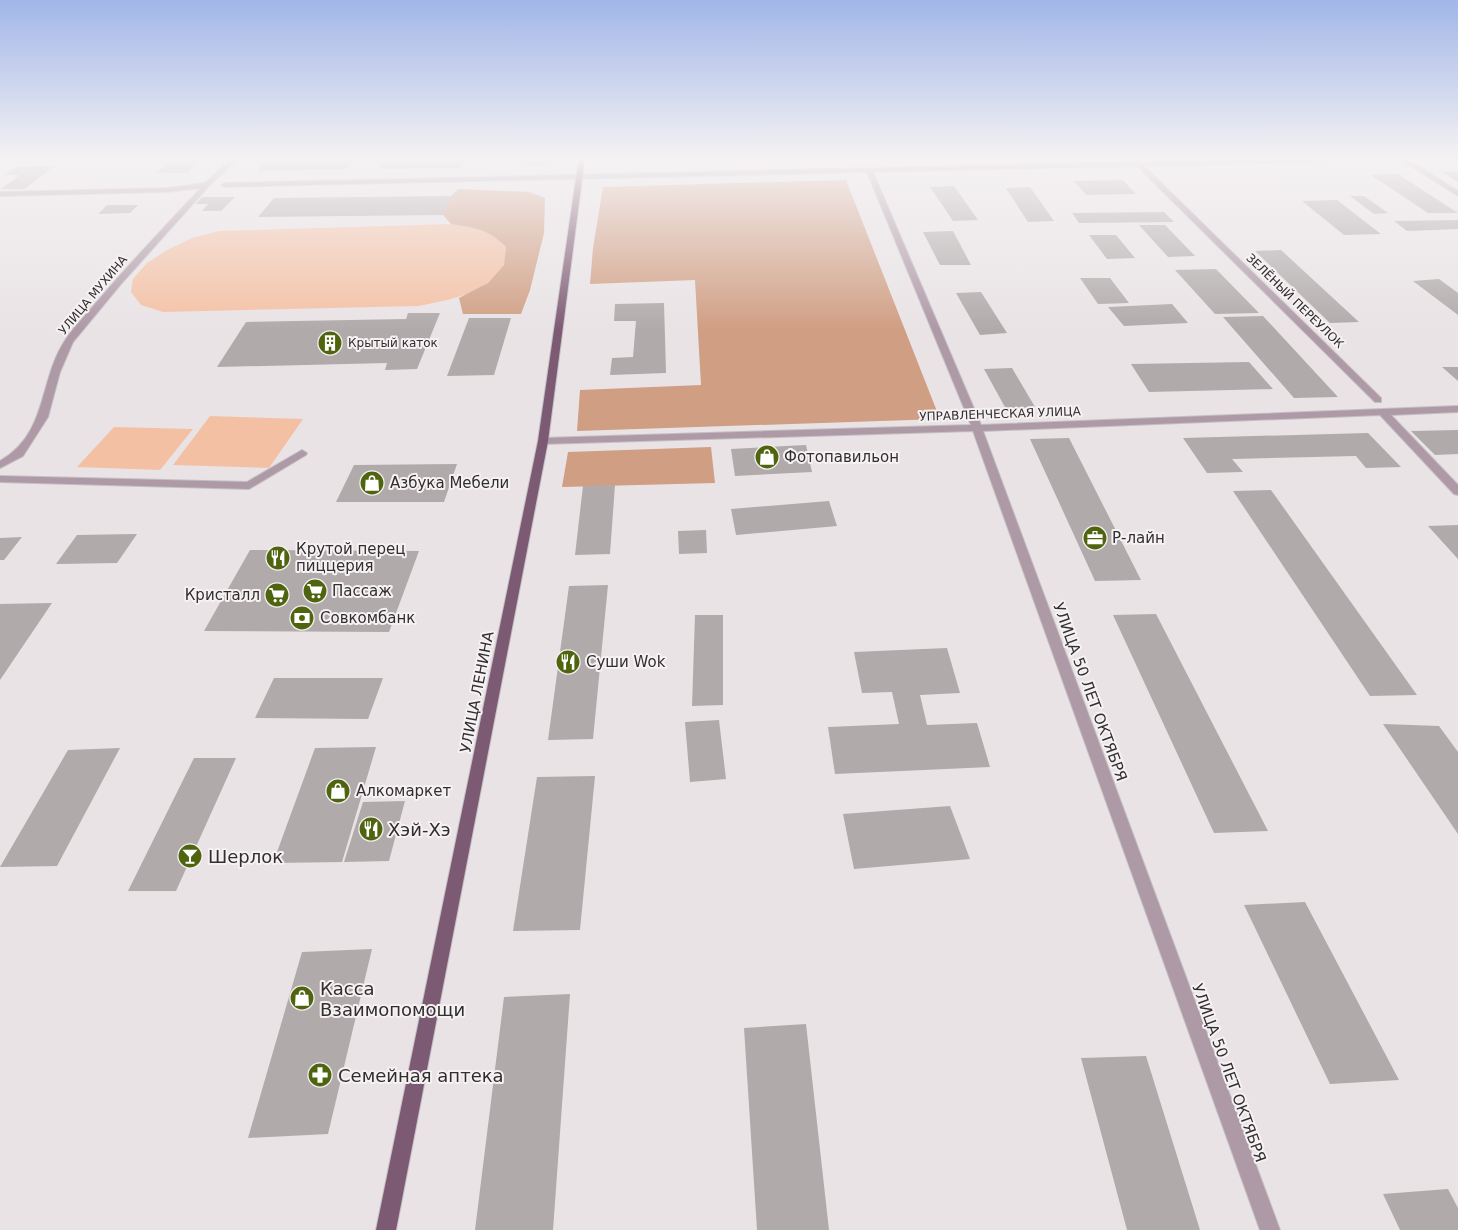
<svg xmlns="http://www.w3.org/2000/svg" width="1458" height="1230" font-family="'DejaVu Sans',sans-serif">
  <rect width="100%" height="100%" fill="#e9e3e5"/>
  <path fill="#f4c0a4" d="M 451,224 C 475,228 488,229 506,247 C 505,253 506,262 503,266 C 485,295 448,300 418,306 L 163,312 L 141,305 L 131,292 L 133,279 L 147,263 L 169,249 L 192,238 L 219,231 Z
    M 210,416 L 303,419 L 269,468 L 173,465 Z
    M 114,427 L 193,429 L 160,470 L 77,467 Z"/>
  <path fill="#d09e83" d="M 846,180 L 940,419 L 577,431 L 580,390 L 701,385 L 695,280 L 590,284 L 593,248 L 603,187 Z
    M 458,189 L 529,192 L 545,198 L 544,233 L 530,290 L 521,314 L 463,314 L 459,298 L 488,283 L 504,265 L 506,247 C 488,229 475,228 451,224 L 443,215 L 451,196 Z
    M 711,447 L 715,483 L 562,487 L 568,452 Z"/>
  <path fill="#b0aaaa" d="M 267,157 L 298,157 L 296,160 L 355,160 L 347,169 L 257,171 Z
    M 525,157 L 551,157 L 549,165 L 523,165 Z
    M 622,157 L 726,157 L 726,160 L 621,161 Z
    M 465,158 L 460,168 L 378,169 L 386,159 Z
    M 171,160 L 199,160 L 187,173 L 157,173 Z
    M 55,166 L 24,189 L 1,189 L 20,175 L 4,175 L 16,167 Z
    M 1458,171 L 1458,182 L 1442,172 Z
    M 1398,174 L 1458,213 L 1428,213 L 1371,175 Z
    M 1123,180 L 1136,194 L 1086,195 L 1074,181 Z
    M 954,186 L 978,220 L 953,221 L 930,187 Z
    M 1030,187 L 1054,221 L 1028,222 L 1006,188 Z
    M 451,196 L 443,215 L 258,217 L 274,198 Z
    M 1350,196 L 1364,196 L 1388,213 L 1374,214 Z
    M 202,197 L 235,197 L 221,211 L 202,211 L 208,204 L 196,204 Z
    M 1337,200 L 1381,234 L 1344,235 L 1302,201 Z
    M 107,205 L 138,205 L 130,213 L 98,214 Z
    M 1164,212 L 1174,222 L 1079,223 L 1072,213 Z
    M 1458,220 L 1458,229 L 1407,231 L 1394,221 Z
    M 1139,225 L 1165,225 L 1195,256 L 1168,257 Z
    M 953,231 L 971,265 L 940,265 L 923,232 Z
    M 1089,235 L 1116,235 L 1135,258 L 1107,259 Z
    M 1281,250 L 1359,322 L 1330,323 L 1255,251 Z
    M 1216,269 L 1259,313 L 1215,314 L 1175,270 Z
    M 1080,278 L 1110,278 L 1129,303 L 1098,304 Z
    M 1439,279 L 1458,293 L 1458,315 L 1413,281 Z
    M 981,292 L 1007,333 L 980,335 L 956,293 Z
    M 664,303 L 666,373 L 610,375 L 612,358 L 633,357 L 636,321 L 614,321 L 615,304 Z
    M 1172,304 L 1188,323 L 1124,326 L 1108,307 Z
    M 408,313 L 440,313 L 417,369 L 385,370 L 387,363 L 217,367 L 246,322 L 406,319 Z
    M 1263,316 L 1338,397 L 1294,398 L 1223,317 Z
    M 469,318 L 511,318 L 494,375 L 447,376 Z
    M 1249,362 L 1273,389 L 1149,392 L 1131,364 Z
    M 1442,367 L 1458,367 L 1458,381 Z
    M 1012,368 L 1035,407 L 1006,409 L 984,369 Z
    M 1458,430 L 1458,454 L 1435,455 L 1411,431 Z
    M 1368,433 L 1401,467 L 1366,468 L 1356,456 L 1232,459 L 1243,472 L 1207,473 L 1183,438 Z
    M 1069,438 L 1141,580 L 1095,581 L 1030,439 Z
    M 806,445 L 812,472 L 735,476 L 731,449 Z
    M 457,464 L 444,502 L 336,502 L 354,465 Z
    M 615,485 L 610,554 L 575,555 L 583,486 Z
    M 1271,490 L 1417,695 L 1370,696 L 1233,491 Z
    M 829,501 L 837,526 L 736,535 L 731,509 Z
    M 1458,525 L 1458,559 L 1428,526 Z
    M 706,530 L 707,553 L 679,554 L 678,531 Z
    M 137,534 L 117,563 L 56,564 L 77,535 Z
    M 22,537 L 4,560 L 0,560 L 0,538 Z
    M 250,550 L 419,551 L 389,632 L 204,631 Z
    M 608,585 L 593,739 L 548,740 L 569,586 Z
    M 52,603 L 0,680 L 0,604 Z
    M 1156,614 L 1268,831 L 1214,833 L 1113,615 Z
    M 695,615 L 723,615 L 723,705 L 692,706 Z
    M 947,648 L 960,693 L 920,695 L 927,725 L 977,723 L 990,767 L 835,774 L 828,727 L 899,724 L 892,692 L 862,693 L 854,652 Z
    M 274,678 L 383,678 L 368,719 L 255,718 Z
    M 719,720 L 726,779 L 690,782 L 685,722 Z
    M 1383,724 L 1439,726 L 1458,752 L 1458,834 Z
    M 376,747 L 342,862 L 273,863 L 315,748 Z
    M 120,748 L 57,866 L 0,867 L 68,750 Z
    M 194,758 L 236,758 L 176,891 L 128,891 Z
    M 595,776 L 580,930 L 513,931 L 537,777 Z
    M 405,801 L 389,861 L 344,862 L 363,802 Z
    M 950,806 L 970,859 L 854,869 L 843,814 Z
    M 1305,902 L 1399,1080 L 1330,1084 L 1244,905 Z
    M 372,949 L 328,1134 L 248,1138 L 302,952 Z
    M 570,994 L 553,1230 L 475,1230 L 504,997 Z
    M 806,1024 L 829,1230 L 757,1230 L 744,1028 Z
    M 1146,1056 L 1200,1230 L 1127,1230 L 1081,1058 Z
    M 1448,1189 L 1458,1208 L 1458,1230 L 1400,1230 L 1383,1194 Z"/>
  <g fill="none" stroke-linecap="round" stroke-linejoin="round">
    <defs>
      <path id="minor" d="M 233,157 L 240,157 L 209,186 L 121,284 L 73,342 L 60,372 L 48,417 L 23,456 L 0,468 L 0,461 C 49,433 38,380 66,339 C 74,327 85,316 95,304 C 129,264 165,226 201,188 L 167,192 L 0,196 L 0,192 L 167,188 L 205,183 Z
        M 1347,157 L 1453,157 L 1409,160 L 1458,191 L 1458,196 L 1401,160 L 1144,166 L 1381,398 L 1381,402 L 1375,402 L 1137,166 L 873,172 L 981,425 L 1458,406 L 1458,412 L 1391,415 L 1458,485 L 1458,495 L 1454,494 L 1380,415 L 983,431 L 1280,1230 L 1260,1230 L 973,431 L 543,444 L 538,441 L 543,438 L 971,425 L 867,172 L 224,187 L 221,185 L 224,183 L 1133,162 L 1133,160 L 1135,159 L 1140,162 Z
        M 302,450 L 307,453 L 306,455 L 249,489 L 0,482 L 0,476 L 247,482 Z"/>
      <path id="major" d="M 579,157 L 585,157 L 548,441 L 396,1230 L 376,1230 L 538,441 Z"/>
    </defs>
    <use href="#minor" stroke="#c4bfc1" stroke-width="2"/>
    <use href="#major" stroke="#c4bfc1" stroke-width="2"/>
    <use href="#minor" fill="#ae99a7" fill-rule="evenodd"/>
    <use href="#major" fill="#7d5a74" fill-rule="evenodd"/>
  </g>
  <linearGradient id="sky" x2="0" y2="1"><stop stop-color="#a1b6e8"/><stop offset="0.48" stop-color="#f5f2f3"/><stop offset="1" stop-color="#f5f2f3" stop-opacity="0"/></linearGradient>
  <rect width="1458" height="330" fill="url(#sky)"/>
  <defs>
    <symbol id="building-disc" viewBox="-11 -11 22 22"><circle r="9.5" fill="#4f640f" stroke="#f6f1f2"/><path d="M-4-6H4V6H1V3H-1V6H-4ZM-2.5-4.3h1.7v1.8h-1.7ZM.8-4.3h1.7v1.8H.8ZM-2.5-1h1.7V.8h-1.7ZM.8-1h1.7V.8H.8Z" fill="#fff"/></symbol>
    <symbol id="shop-disc" viewBox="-11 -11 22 22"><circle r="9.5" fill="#4f640f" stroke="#f6f1f2"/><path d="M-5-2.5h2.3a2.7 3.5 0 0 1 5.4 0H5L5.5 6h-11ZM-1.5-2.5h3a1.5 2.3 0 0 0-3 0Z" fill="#fff"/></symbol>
    <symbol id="office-disc" viewBox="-11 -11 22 22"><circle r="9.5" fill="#4f640f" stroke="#f6f1f2"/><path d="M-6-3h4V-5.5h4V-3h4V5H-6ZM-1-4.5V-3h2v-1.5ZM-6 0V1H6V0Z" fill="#fff"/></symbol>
    <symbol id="restaurant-disc" viewBox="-11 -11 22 22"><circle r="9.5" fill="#4f640f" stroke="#f6f1f2"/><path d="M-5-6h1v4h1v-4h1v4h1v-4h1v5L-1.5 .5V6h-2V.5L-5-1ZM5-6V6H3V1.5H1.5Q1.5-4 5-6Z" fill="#fff"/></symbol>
    <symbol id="supermarket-disc" viewBox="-11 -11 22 22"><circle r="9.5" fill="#4f640f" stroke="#f6f1f2"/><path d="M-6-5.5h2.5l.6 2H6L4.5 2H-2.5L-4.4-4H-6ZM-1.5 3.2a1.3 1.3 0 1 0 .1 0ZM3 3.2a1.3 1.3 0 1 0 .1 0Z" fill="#fff"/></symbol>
    <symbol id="bank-disc" viewBox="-11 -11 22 22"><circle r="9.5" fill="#4f640f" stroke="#f6f1f2"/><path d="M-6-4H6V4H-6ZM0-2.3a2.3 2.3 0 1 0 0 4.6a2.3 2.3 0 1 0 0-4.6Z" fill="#fff"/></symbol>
    <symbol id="bar-disc" viewBox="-11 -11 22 22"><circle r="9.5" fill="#4f640f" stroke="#f6f1f2"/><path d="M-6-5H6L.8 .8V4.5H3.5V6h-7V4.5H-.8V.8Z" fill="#fff"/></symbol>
    <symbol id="pharmacy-disc" viewBox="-11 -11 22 22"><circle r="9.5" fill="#4f640f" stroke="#f6f1f2"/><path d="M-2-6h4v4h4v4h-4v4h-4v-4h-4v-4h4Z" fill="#fff"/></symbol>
  </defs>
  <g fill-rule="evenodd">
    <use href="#building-disc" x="316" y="329" width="28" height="28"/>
    <use href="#shop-disc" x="753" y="443" width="28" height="28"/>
    <use href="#shop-disc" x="358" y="469" width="28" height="28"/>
    <use href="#office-disc" x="1081" y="524" width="28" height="28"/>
    <use href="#restaurant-disc" x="264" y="544" width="28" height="28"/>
    <use href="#supermarket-disc" x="301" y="577" width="28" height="28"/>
    <use href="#supermarket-disc" x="263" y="581" width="28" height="28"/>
    <use href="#bank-disc" x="288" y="604" width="28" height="28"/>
    <use href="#restaurant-disc" x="554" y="648" width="28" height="28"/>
    <use href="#shop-disc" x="324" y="777" width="28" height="28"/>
    <use href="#restaurant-disc" x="357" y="815" width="28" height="28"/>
    <use href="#bar-disc" x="176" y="842" width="28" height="28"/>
    <use href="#shop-disc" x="288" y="984" width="28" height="28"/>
    <use href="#pharmacy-disc" x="306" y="1061" width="28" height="28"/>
  </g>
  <g text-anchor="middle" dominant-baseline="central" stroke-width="4" stroke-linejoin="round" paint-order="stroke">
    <g font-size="12" fill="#312e2f" stroke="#f6f1f2">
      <text transform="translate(93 295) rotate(-50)">УЛИЦА МУХИНА</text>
      <text transform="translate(1295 301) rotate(44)">ЗЕЛЁНЫЙ ПЕРЕУЛОК</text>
      <text transform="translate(1000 414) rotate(-2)">УПРАВЛЕНЧЕСКАЯ УЛИЦА</text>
    </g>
    <g font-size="12" fill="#312e2f" stroke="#f6f1f2" text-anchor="start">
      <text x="348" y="343">Крытый каток</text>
    </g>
    <g font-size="15" fill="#312e2f" stroke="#f6f1f2" text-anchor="start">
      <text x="784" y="457">Фотопавильон</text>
      <text x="390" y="483">Азбука Мебели</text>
      <text x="1112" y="538">Р-лайн</text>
      <text x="296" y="549">Крутой перец<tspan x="296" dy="17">пиццерия</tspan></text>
      <text x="332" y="591">Пассаж</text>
      <text x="260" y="595" text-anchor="end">Кристалл</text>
      <text x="320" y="618">Совкомбанк</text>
      <text x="586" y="662">Суши Wok</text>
      <text x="356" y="791">Алкомаркет</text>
    </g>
    <g font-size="15" fill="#312e2f" stroke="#f6f1f2">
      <text transform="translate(477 692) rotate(-79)">УЛИЦА ЛЕНИНА</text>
      <text transform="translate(1090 692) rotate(70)">УЛИЦА 50 ЛЕТ ОКТЯБРЯ</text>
      <text transform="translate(1229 1073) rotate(70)">УЛИЦА 50 ЛЕТ ОКТЯБРЯ</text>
    </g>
    <g font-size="18" fill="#312e2f" stroke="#f6f1f2" text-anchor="start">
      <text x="388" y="829">Хэй-Хэ</text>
      <text x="208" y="856">Шерлок</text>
      <text x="320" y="988">Касса<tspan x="320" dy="21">Взаимопомощи</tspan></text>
      <text x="338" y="1075">Семейная аптека</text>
    </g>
  </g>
</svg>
